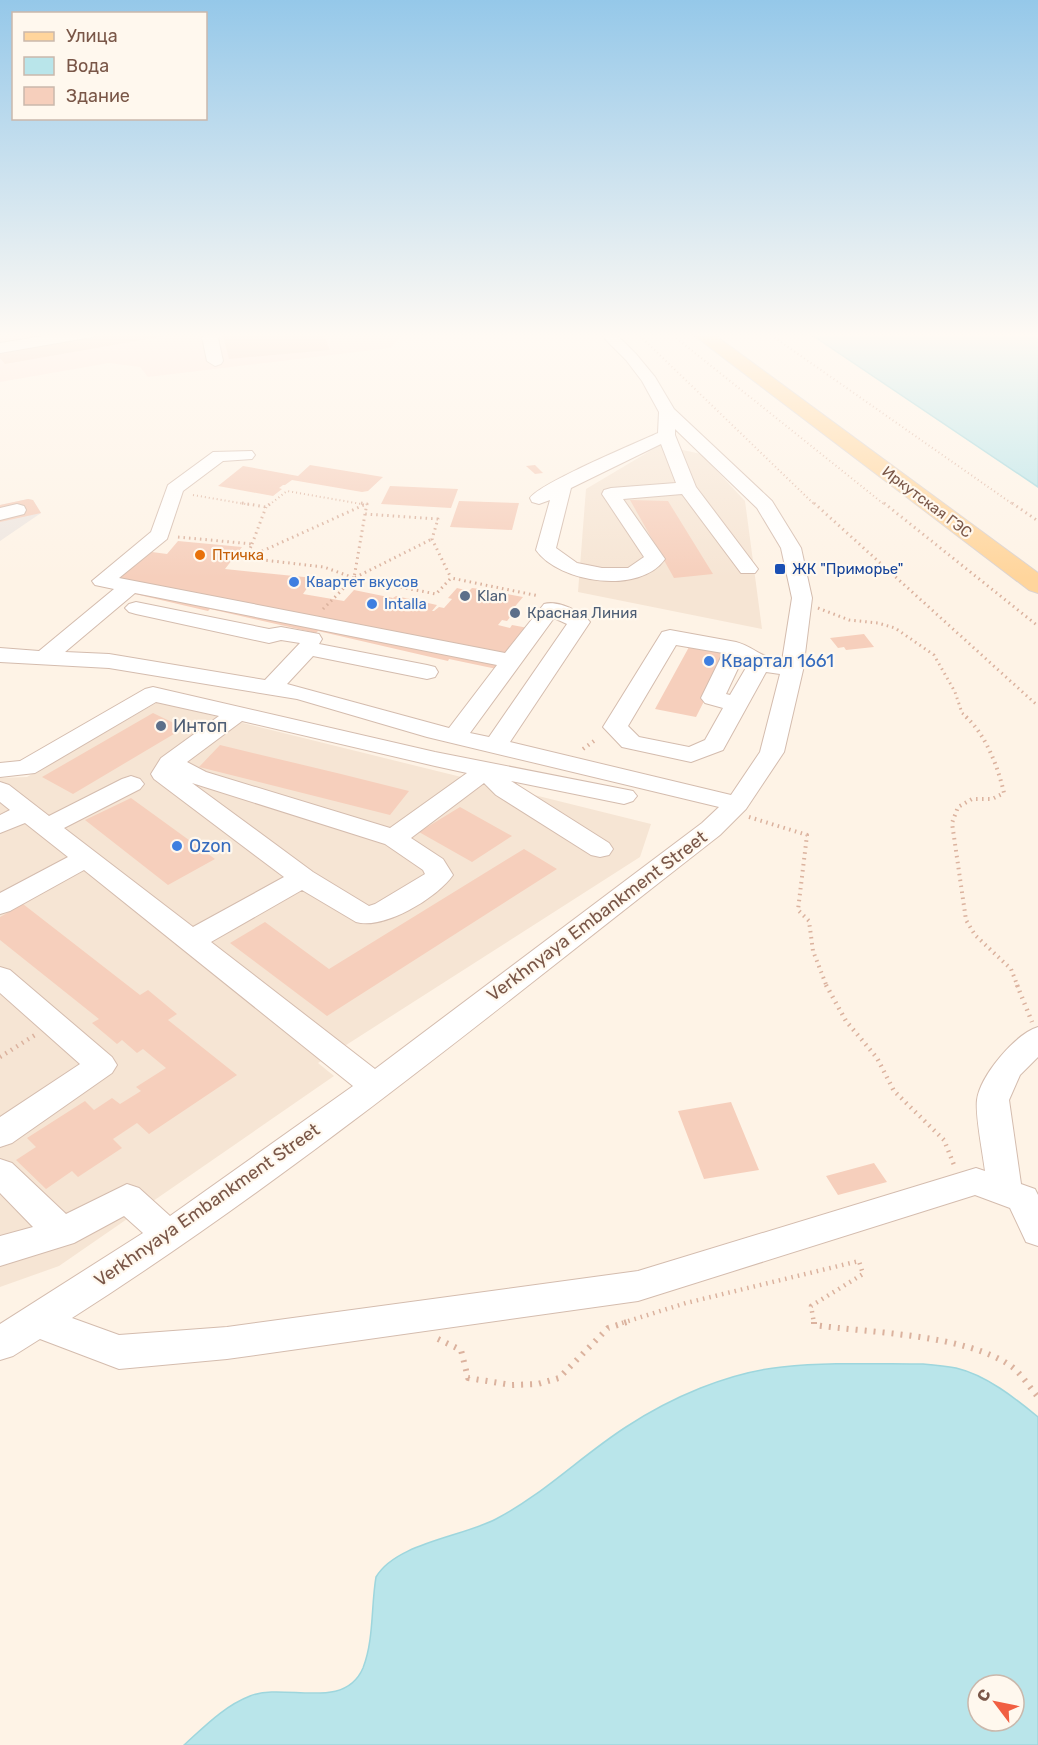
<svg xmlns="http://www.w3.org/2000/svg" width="1038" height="1745" font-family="Rubik,sans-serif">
  <rect width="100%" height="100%" fill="#fef3e6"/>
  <path fill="#f6e5d4" d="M 660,445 L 701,454 L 745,501 L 762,629 L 578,592 L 586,489 Z
    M 158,702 L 651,824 L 640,857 L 318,1063 L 334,1076 L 59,1266 L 0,1287 L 0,778 L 27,777 Z"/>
  <path fill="#ffe3d9" d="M 0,333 L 405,333 L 390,348 L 148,377 L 140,367 L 109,363 L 0,382 Z"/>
  <path fill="#eee6e0" d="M 28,499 L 33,500 L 41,513 L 0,541 L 0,505 Z"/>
  <path fill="#b9e5ea" stroke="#9ed6dd" stroke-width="1.5" fill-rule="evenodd" d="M 809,333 L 1038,333 L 1038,487 Z
    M 923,1364 C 934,1365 945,1366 956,1368 C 986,1375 1015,1398 1038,1417 L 1038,1745 L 184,1745 C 204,1727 224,1706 250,1696 C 285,1682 344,1712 363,1668 C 374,1640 371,1606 376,1577 C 396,1543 462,1537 496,1519 C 544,1494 581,1456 626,1427 C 670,1398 729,1372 782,1367 C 828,1362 876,1364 923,1364 ZM 978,1685 L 1014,1685 L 1014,1721 L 978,1721 Z"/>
  <path fill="#f6cfbc" d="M 112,333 L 176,334 L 5,364 L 0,358 L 0,352 Z
    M 250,333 L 323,333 L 330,350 L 229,359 L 223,336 Z
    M 310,465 L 383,477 L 368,491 L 362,492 L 292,480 L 285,485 L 283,485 L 279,488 L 282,489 L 273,496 L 218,486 L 243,466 L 298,476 Z
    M 535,465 L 543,473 L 535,474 L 526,466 Z
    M 390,486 L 458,489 L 451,508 L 381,504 Z
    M 28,499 L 33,500 L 41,513 L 0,522 L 0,505 Z
    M 630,500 L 668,501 L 713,574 L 674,578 Z
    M 459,501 L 519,503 L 512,530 L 450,527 Z
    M 178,541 L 242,547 L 225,569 L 314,578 L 303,594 L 344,601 L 354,590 L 393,598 L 396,596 L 437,605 L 432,611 L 434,611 L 439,607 L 444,608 L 452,599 L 448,598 L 457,588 L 469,591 L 472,588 L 480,589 L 478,592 L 500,593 L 498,596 L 505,597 L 507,594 L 523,597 L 512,610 L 515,611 L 507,621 L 502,620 L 498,625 L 510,628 L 512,625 L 544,631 L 511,672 L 449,659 L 448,661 L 318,631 L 316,633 L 210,609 L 208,611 L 92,584 L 137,550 L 167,554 Z
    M 864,634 L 874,647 L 846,650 L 844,647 L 838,648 L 830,638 Z
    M 689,647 L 728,654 L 696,717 L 655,709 Z
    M 153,713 L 184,728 L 73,794 L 42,777 Z
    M 220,745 L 341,774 L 409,791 L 390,815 L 199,767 Z
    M 131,798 L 171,827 L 215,859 L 168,885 L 85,820 Z
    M 460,807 L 512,836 L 472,862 L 419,832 Z
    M 524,849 L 557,869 L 327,1016 L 230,943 L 265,922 L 329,969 Z
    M 23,904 L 140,995 L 148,990 L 177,1014 L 168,1020 L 237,1075 L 149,1134 L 137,1123 L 113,1139 L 122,1148 L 78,1177 L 72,1171 L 46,1189 L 16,1160 L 36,1147 L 27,1138 L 85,1101 L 94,1110 L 112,1098 L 120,1104 L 141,1091 L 136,1087 L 166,1068 L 143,1049 L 137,1053 L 122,1040 L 117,1044 L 92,1023 L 99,1019 L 0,940 L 0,917 Z
    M 731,1102 L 759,1170 L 704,1179 L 678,1111 Z
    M 874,1163 L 887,1182 L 838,1195 L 826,1176 Z"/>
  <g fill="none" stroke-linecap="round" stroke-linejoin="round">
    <defs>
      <path id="minor" d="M 62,333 L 99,333 L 92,337 L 0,353 L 0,343 Z
        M 205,333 L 221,333 L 218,338 L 223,361 L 221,364 L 215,366 L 207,361 L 202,337 Z
        M 599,333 L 615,333 L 636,354 L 655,377 L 674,409 L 772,501 L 801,548 L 812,598 L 803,670 L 784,752 L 746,809 L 720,835 C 508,1000 299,1173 72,1318 L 119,1335 L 227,1327 L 638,1271 L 976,1168 L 985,1171 C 983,1154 975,1115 977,1100 C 980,1076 1015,1034 1038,1027 L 1038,1057 L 1020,1075 L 1009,1100 L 1021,1184 L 1035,1189 L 1038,1195 L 1038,1246 L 1026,1242 L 1010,1208 L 975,1195 L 638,1301 L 227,1359 L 119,1369 L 40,1339 L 13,1356 L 0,1360 L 0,1324 L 143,1233 L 124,1216 L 74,1243 L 0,1266 L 0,1236 L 33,1227 L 0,1193 L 0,1159 L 12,1163 L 66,1214 L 127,1184 L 139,1188 L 170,1216 L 353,1086 L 84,870 L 10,911 L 0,914 L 0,893 L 68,857 L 25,823 L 0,833 L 0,815 L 10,810 L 0,802 L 0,782 L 9,785 L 49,816 L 122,779 L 131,776 L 140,779 L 144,784 L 140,789 L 64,828 L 193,927 L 284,877 L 154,779 L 151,774 L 161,758 L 219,716 L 156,702 L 35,773 L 0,777 L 0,763 L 20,761 L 145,689 L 153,687 L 435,752 L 633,791 L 637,796 L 633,801 L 624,804 L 511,781 L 609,843 L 613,849 L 609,855 L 600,857 L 591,855 L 496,795 L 484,783 L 411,838 L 443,859 L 453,875 C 437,898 384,930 356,922 L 302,890 L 211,942 L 375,1069 L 702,823 L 719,807 L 427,737 L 297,699 L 109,668 L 0,662 L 0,648 L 39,651 L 114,589 L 95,585 L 92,581 L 151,532 L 168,485 L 213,452 L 252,451 L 255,455 L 252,459 L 223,461 L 183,491 L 167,539 L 119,578 L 505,653 L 544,604 C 557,600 582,611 590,622 L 510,742 L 731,795 L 760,752 L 780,674 L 766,672 L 723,750 L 691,762 L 622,747 L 603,727 L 662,632 L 670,630 L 736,642 C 754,647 761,658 782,661 L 792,598 L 781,548 L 757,508 L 675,429 L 675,435 L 696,487 L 758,569 L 755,573 L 741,573 L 682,494 L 623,499 L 665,559 C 640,595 559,583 536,550 L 550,500 L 539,504 L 532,502 L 530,498 C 540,483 634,444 658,433 L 659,412 L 642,381 L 626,360 ZM 661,444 L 676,483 L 611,488 L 604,490 L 602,494 L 644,557 L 628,568 L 602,568 L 577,563 L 556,548 L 571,488 ZM 135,593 L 497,665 L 449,728 L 287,684 L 313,656 L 427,679 L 435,677 L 438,672 L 435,667 L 427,665 L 319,644 L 322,639 L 319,634 L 281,627 L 269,629 L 136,602 L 129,604 L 125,608 L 129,612 L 136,614 L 269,643 L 281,640 L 300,643 L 265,680 L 109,654 L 65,652 ZM 554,618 L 567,624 L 489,737 L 470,733 ZM 676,645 L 723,653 L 701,698 L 705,703 L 723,708 L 705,740 L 689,747 L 639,737 L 628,726 ZM 741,662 L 747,666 L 730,695 L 726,694 ZM 242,721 L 435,766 L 467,773 L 390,828 L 206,772 L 187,762 ZM 192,783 L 385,844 L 423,870 L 425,874 L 375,904 L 369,906 L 313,872 Z
        M 17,504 L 24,506 L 26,510 L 24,514 L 0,520 L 0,508 Z
        M 0,967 L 10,970 L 112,1057 L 117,1065 L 112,1073 L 12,1143 L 0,1147 L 0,1117 L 80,1064 L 0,993 Z"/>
      <path id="major" d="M 691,333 L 712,333 L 1038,573 L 1038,593 L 1029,590 Z"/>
    </defs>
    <use href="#minor" stroke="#d4bcae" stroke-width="2"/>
    <use href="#major" stroke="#dcd3cf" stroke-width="2"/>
    <path stroke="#dbb29e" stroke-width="2" stroke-dasharray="1 3" stroke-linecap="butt" d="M 637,333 L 815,505
      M 670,333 L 885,505
      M 768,333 L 1014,505
      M 193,495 L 251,505
      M 269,505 L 287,491 L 367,505"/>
    <path stroke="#dbb29e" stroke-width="3" stroke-dasharray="1.5 4" stroke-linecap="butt" d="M 242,503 L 266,507 L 271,503
      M 361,503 L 367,504 L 365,514 L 438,519 L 432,539 L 451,578
      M 814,503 L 1038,706
      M 884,503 L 1038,626
      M 1012,503 L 1038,521
      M 365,514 L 354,578 L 432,539
      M 178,537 L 252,544 L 246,558 L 324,567 L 354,578 L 436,594 L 451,578 L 539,596
      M 252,544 L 266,507
      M 247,558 L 366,504
      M 818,608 L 849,620 L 878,623 L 895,628 L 934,655 L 955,692 L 962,713 L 968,718
      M 323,609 L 354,578"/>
    <path stroke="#dbb29e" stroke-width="4" stroke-dasharray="1.5 4.5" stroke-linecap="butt" d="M 966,717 C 986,735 998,767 1004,793 L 992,799 L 972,799 L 958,807 L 952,823 L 966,920 L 975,935 L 1011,969 L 1018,987
      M 583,749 L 594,741
      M 749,817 L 807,835 L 798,910 L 809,921 L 813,951 L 827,987"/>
    <path stroke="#dbb29e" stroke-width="4.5" stroke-dasharray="1.5 5" stroke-linecap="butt" d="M 826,985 L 846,1021 L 877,1058 L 894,1091 L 944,1140 L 954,1165
      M 1017,985 L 1032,1022
      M 0,1057 L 35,1035
      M 622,1323 L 686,1303 L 859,1261 L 863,1274 L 811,1306 L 814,1323"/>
    <path stroke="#dbb29e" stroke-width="6" stroke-dasharray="2 7" stroke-linecap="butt" d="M 814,1322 L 814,1325 C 870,1333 965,1334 1011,1366 C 1022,1374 1029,1387 1038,1397
      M 438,1339 L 461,1350 L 468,1378 L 512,1385 L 538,1384 L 559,1378 L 608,1328 L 627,1322"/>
    <use href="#minor" fill="#fff" fill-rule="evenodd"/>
    <use href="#major" fill="#ffd59c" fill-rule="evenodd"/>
  </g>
  <linearGradient id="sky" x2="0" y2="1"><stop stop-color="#95c8e9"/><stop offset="0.58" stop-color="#fffaf4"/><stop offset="1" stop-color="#fffaf4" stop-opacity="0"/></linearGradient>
  <rect width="1038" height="578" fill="url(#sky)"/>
  <circle fill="#e8710a" stroke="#fff8ee" stroke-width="2" cx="200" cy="555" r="6"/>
  <rect fill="#1a4fb4" stroke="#fff8ee" stroke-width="2" x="774" y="563" width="12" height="12" rx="3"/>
  <g fill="#3f7fe0" stroke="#fff8ee" stroke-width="2">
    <circle cx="294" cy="582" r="6"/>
    <circle cx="372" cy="604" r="6"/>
    <circle cx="709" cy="661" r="6"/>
    <circle cx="177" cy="846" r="6"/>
  </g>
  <g fill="#5c6f8a" stroke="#fff8ee" stroke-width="2">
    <circle cx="465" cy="596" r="6"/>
    <circle cx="515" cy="613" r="6"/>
    <circle cx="161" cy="726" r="6"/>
  </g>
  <g text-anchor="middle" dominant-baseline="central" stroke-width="4.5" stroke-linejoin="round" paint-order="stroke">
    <g font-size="15" fill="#7a5748" stroke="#fff8ee">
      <text transform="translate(927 502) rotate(37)">Иркутская ГЭС</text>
    </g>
    <g font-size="15" fill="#c56008" stroke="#fff8ee" text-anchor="start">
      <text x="212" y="555">Птичка</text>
    </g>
    <g font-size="15" fill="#164399" stroke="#fff8ee" text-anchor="start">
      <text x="792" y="569">ЖК "Приморье"</text>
    </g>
    <g font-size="15" fill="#366cbe" stroke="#fff8ee" text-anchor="start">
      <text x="306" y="582">Квартет вкусов</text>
      <text x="384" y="604">Intalla</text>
    </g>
    <g font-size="15" fill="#4e5e75" stroke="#fff8ee" text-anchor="start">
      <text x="477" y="596">Klan</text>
      <text x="527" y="613">Красная Линия</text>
    </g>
    <g font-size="18" fill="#366cbe" stroke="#fff8ee" text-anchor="start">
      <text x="721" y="661">Квартал 1661</text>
      <text x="189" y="846">Ozon</text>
    </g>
    <g font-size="18" fill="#4e5e75" stroke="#fff8ee" text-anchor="start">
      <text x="173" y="726">Интоп</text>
    </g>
    <g font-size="18" fill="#7a5748" stroke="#fff8ee">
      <text transform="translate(597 916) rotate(-37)">Verkhnyaya Embankment Street</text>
      <text transform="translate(207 1205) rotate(-35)">Verkhnyaya Embankment Street</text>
    </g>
  </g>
  <rect x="12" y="12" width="195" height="108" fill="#fff8ee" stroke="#cab8ac" stroke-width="1.5"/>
  <rect x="24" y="32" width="30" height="9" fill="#ffd59c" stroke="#cab8ac" stroke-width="1.5"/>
  <text x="66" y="42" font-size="18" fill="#7a5748">Улица</text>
  <rect x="24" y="57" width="30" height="18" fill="#b9e5ea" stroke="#cab8ac" stroke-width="1.5"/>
  <text x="66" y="72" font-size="18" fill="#7a5748">Вода</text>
  <rect x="24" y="87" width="30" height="18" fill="#f6cfbc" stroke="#cab8ac" stroke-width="1.5"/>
  <text x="66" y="102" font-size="18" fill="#7a5748">Здание</text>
  <g transform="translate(996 1703) rotate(302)"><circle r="28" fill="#fff8ee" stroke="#cab8ac" stroke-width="1.5"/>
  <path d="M0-4.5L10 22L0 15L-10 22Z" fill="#f15f42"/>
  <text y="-9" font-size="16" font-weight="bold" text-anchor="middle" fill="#7a5748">С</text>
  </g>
</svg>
